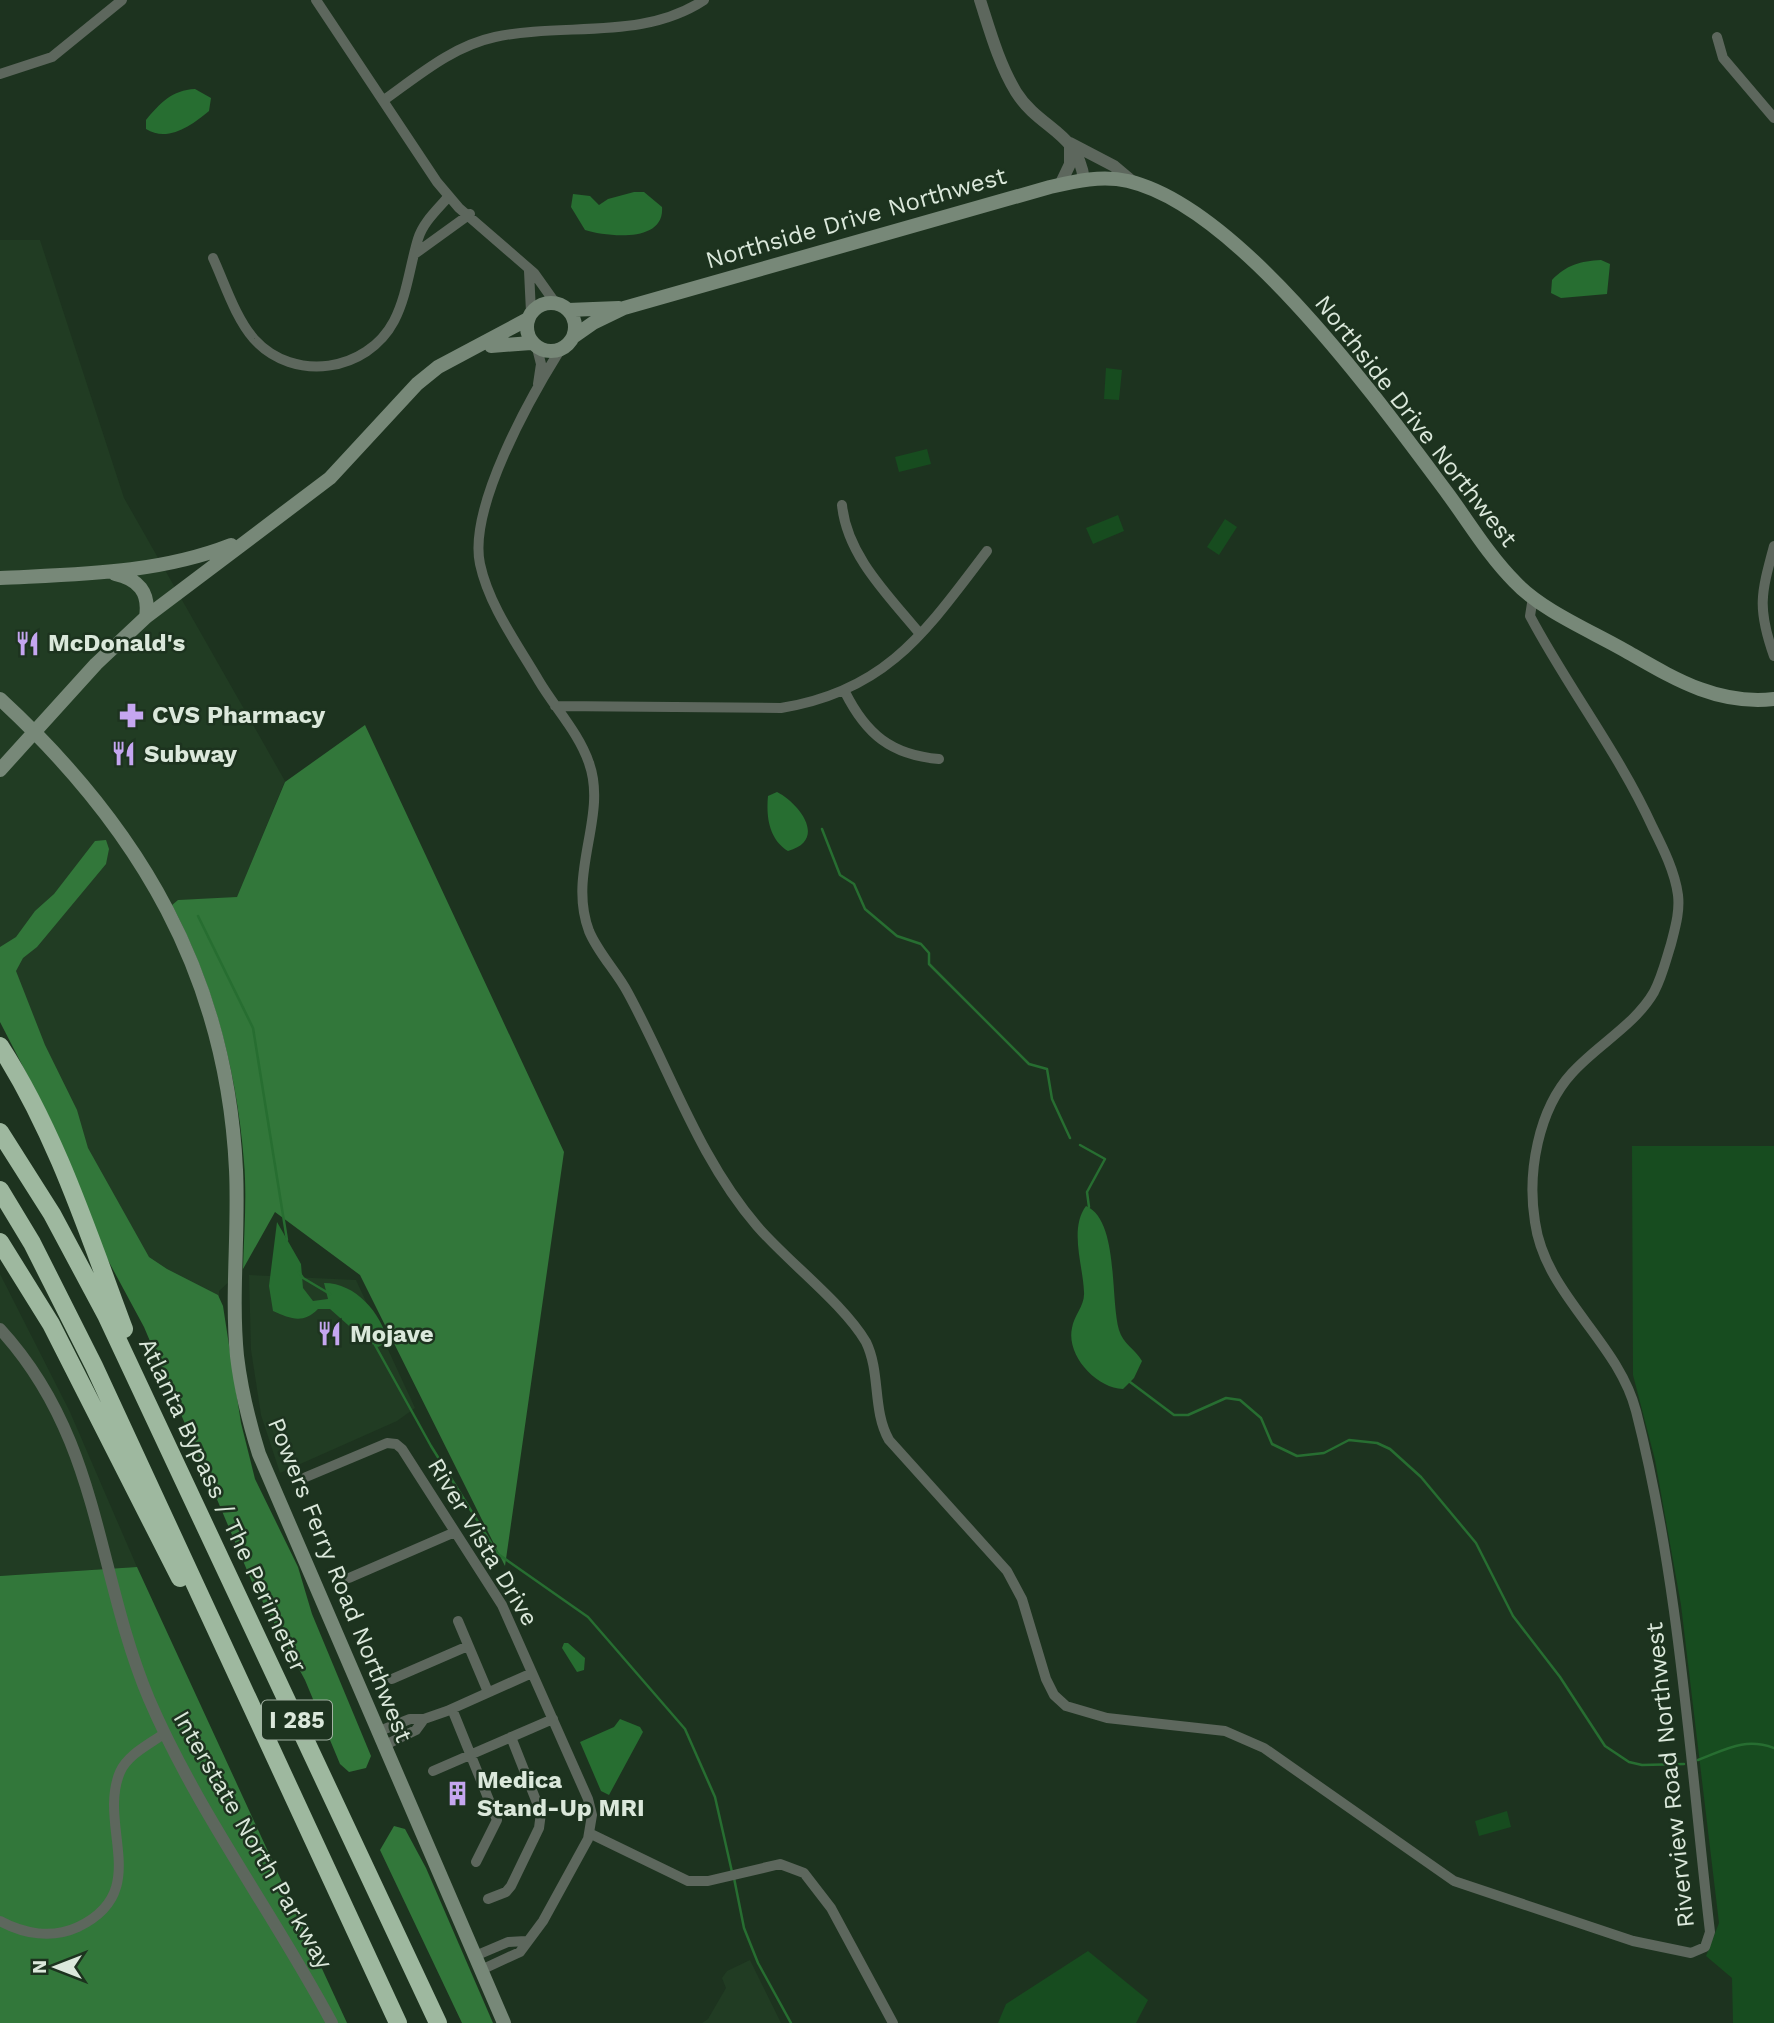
<svg xmlns="http://www.w3.org/2000/svg" width="1774" height="2023" viewBox="0 0 1774 2023" font-family="'Work Sans',sans-serif">
  <rect width="100%" height="100%" fill="#1d331f"/>
  <path fill="#213c23" d="M0,240H40L124,498L285,781L237,898L179,900L172,905L198,959L223,1029L236,1097L244,1165L243,1269L219,1291V1312L163,1338L0,998Z
    M0,1274L70,1412L137,1567L0,1576Z
    M249,1275L356,1280L415,1408L397,1421L280,1473L261,1415L251,1350Z
    M750,1960L781,2023H702L708,2019L726,1988L722,1978L727,1971Z"/>
  <path fill="#174c1f" d="M1106,368L1122,370L1119,400L1104,399Z
    M927,449L931,464L899,472L895,457Z
    M1118,515L1124,531L1093,544L1086,528Z
    M1225,519L1237,527L1219,555L1207,547Z
    M1632,1146H1774V2023H1733L1732,1978L1706,1956L1719,1923L1681,1605L1655,1460L1633,1375Z
    M1507,1811L1511,1827L1479,1836L1475,1821Z
    M1088,1951L1148,2000L1136,2023H998L1006,2004Z"/>
  <path fill="#32773a" d="M365,725L564,1152L505,1566L360,1275L275,1212L243,1269C244,1234 247,1197 244,1162C237,1072 214,985 172,905L178,900L237,897L285,782Z
    M106,840L109,849L106,864L37,947L23,958L16,971L45,1045L77,1110L88,1148L149,1257L167,1269L218,1295L223,1306L241,1423L255,1479L298,1567L312,1614L371,1756L366,1768L349,1772L340,1764L305,1680L252,1582L144,1327L103,1251L49,1117L0,1022V947L16,937L35,911L54,894L95,841Z
    M137,1567L347,2023H0V1576Z
    M394,1826L405,1829L426,1868L493,2023H462L380,1850Z"/>
  <path fill="#276e31" d="M195,89L211,98L209,111C192,125 168,143 146,129V120C160,103 172,90 195,89Z
    M634,192H644L662,207C665,243 608,237 585,230L571,207L573,194L590,196L599,205L608,199Z
    M1601,260L1610,264L1607,294L1561,298L1551,293L1552,280C1566,265 1581,261 1601,260Z
    M777,792C799,803 828,840 788,851C769,839 766,817 768,796Z
    M1086,1206C1119,1220 1110,1299 1119,1330C1123,1344 1135,1349 1142,1361L1134,1378L1123,1389C1096,1388 1066,1355 1072,1328C1074,1315 1085,1306 1084,1292C1083,1265 1069,1229 1086,1206Z
    M277,1222L301,1264L303,1288L313,1301L328,1299L324,1283C356,1283 381,1313 388,1342L378,1347L366,1341L330,1309H318C303,1324 291,1319 273,1311L269,1286Z
    M564,1643H568L585,1658L584,1670L577,1672L562,1648Z
    M620,1719L640,1727L643,1732L609,1795L601,1791L580,1742L614,1727Z"/>
  <g fill="none" stroke-linecap="round" stroke-linejoin="round">
    <path stroke="#276e31" stroke-width="2.5" d="M822,829L840,875L854,884L865,909L897,936L921,944L929,953V964L1029,1064L1047,1069L1052,1099L1070,1138
      M198,916L253,1028L287,1240
      M1080,1145L1105,1159L1087,1192L1089,1207
      M299,1272L303,1278L330,1294
      M375,1345L431,1446L498,1554L588,1617L685,1729L715,1797L732,1872
      M1130,1382L1174,1415H1188L1226,1398L1240,1400L1261,1418L1272,1444L1297,1456L1324,1453L1349,1440L1377,1443L1390,1449L1421,1477L1476,1543L1513,1616L1560,1677L1605,1746L1629,1762L1642,1765L1684,1764
      M1698,1760C1725,1750 1744,1737 1774,1748
      M734,1878L744,1928L758,1963L791,2023"/>
    <path stroke="#5d675d" stroke-width="10" d="M316,0L437,182L459,208L534,273L556,304
      M1717,37L1723,58L1774,118
      M0,74L52,57L122,0
      M384,100C419,75 453,46 495,37C565,22 642,41 704,0
      M416,253L470,214
      M213,258C225,284 235,317 254,339C294,383 367,372 394,321C407,296 410,265 418,239C423,222 438,209 449,196
      M529,271L531,312
      M537,348L541,364L538,384
      M560,350C530,398 468,508 480,564C489,606 518,645 539,681C555,708 579,733 589,763C608,816 567,873 589,931C598,953 617,972 628,993C671,1072 698,1157 757,1226C788,1262 843,1303 866,1342C881,1373 872,1410 889,1440L1007,1571L1022,1599L1046,1679L1054,1695L1066,1706L1107,1718L1225,1731L1264,1748L1454,1881L1633,1941L1691,1953L1705,1947L1710,1932C1690,1760 1679,1579 1636,1411C1618,1341 1545,1295 1535,1222C1527,1173 1538,1110 1572,1073C1597,1045 1635,1025 1654,992C1662,977 1666,960 1671,944C1675,928 1680,912 1678,895C1675,872 1663,848 1653,828C1619,753 1568,688 1530,616L1533,597
      M842,505C847,556 889,596 920,634
      M1774,546C1761,594 1757,608 1774,656
      M845,692C866,734 891,755 939,759
      M555,706L781,708C887,691 926,631 987,551
      M306,1477L387,1443L396,1444L402,1449L502,1605L588,1799L592,1815L588,1839L543,1921L520,1952L481,1970
      M349,1578L455,1532
      M458,1621L488,1692
      M392,1679L468,1646
      M452,1709L497,1820L476,1862
      M377,1732L410,1719H424L447,1711L532,1673
      M383,1746L416,1730L424,1719
      M433,1771L553,1719
      M589,1833L688,1881H708L780,1864L804,1873L831,1908L893,2023
      M488,1899L506,1892L511,1886L539,1828L541,1813L511,1737
      M0,1921C24,1934 52,1939 78,1927C153,1891 97,1827 120,1772C128,1754 150,1744 165,1733
      M475,1956L508,1942L526,1941"/>
    <path stroke="#5d675d" stroke-width="12" d="M980,0C990,31 999,64 1016,92C1040,130 1078,131 1084,180
      M1070,143L1114,166L1133,182
      M1060,185L1070,164V143
      M0,1329C101,1439 95,1570 149,1699C198,1813 274,1914 332,2023"/>
    <path stroke="#778878" stroke-width="14" d="M527 327a24 24 0 1 1 48 0a24 24 0 1 1-48 0Z
      M568,310L619,308
      M573,337L593,323L624,308L1050,187C1076,181 1102,175 1128,181C1240,207 1380,403 1448,494C1470,524 1489,556 1515,582C1543,612 1596,633 1631,654C1678,681 1719,705 1774,699
      M491,346L531,343
      M115,574C138,579 150,592 146,617
      M0,578C78,574 157,574 231,545
      M0,699C140,828 227,976 236,1170C239,1232 231,1294 237,1356C241,1390 249,1422 259,1454L504,2023
      M0,770L96,664L146,617L330,478L417,384L438,367L528,319"/>
    <path stroke="#9eb89f" stroke-width="18" d="M0,1046C56,1133 88,1233 124,1329
      M0,1132L52,1214L106,1315L438,2023
      M0,1190L32,1243L94,1366L398,2023
      M0,1242L51,1324L180,1578"/>
  </g>
  <defs>
    <symbol id="restaurant-bare" viewBox="-9 -9 18 18"><path d="M-5-6h1v4h1v-4h1v4h1v-4h1v5L-1.5 .5V6h-2V.5L-5-1ZM5-6V6H3V1.5H1.5Q1.5-4 5-6Z" fill="#c5a6f0" stroke="#1d331f" stroke-width="2.5" paint-order="stroke"/></symbol>
    <symbol id="pharmacy-bare" viewBox="-9 -9 18 18"><path d="M-2-6h4v4h4v4h-4v4h-4v-4h-4v-4h4Z" fill="#c5a6f0" stroke="#1d331f" stroke-width="2.5" paint-order="stroke"/></symbol>
    <symbol id="building-bare" viewBox="-9 -9 18 18"><path d="M-4-6H4V6H1V3H-1V6H-4ZM-2.5-4.3h1.7v1.8h-1.7ZM.8-4.3h1.7v1.8H.8ZM-2.5-1h1.7V.8h-1.7ZM.8-1h1.7V.8H.8Z" fill="#c5a6f0" stroke="#1d331f" stroke-width="2.5" paint-order="stroke"/></symbol>
  </defs>
  <g fill-rule="evenodd">
    <use href="#restaurant-bare" x="10" y="626" width="35" height="35"/>
    <use href="#pharmacy-bare" x="114" y="698" width="35" height="35"/>
    <use href="#restaurant-bare" x="106" y="736" width="35" height="35"/>
    <use href="#restaurant-bare" x="312" y="1316" width="35" height="35"/>
    <use href="#building-bare" x="440" y="1776" width="35" height="35"/>
  </g>
  <g text-anchor="middle" dominant-baseline="central" stroke-width="5" stroke-linejoin="round" paint-order="stroke">
    <rect fill="#1d331f" stroke="#a2b2a3" stroke-width="2" x="262" y="1700.5" width="70" height="39" rx="5"/>
    <g font-size="23" font-weight="bold" fill="#dbe8db">
      <text x="297" y="1720">I 285</text>
    </g>
    <g font-size="24" fill="#dbe8db" stroke="#1d331f">
      <text transform="translate(856 218) rotate(-16)">Northside Drive Northwest</text>
      <text transform="translate(1416 421) rotate(52)">Northside Drive Northwest</text>
      <text transform="translate(223 1505) rotate(65)">Atlanta Bypass / The Perimeter</text>
      <text transform="translate(483 1542) rotate(59)">River Vista Drive</text>
      <text transform="translate(340 1580) rotate(68)">Powers Ferry Road Northwest</text>
      <text transform="translate(1670 1775) rotate(-96)">Riverview Road Northwest</text>
      <text transform="translate(253 1840) rotate(60)">Interstate North Parkway</text>
    </g>
    <g font-size="24" font-weight="bold" fill="#dbe8db" stroke="#1d331f" text-anchor="start">
      <text x="48" y="643">McDonald's</text>
      <text x="152" y="715">CVS Pharmacy</text>
      <text x="144" y="754">Subway</text>
      <text x="350" y="1334">Mojave</text>
      <text x="477" y="1780">Medica<tspan x="477" dy="28">Stand-Up MRI</tspan></text>
    </g>
  </g>
  <g transform="translate(56 1967) rotate(270)" stroke="#1d331f" stroke-width="5" paint-order="stroke">
  <path d="M0-5L12 26L0 18L-12 26Z" fill="#dbe8db"/>
  <text y="-10" font-size="19" font-weight="bold" text-anchor="middle" fill="#dbe8db">N</text>
  </g>
</svg>
